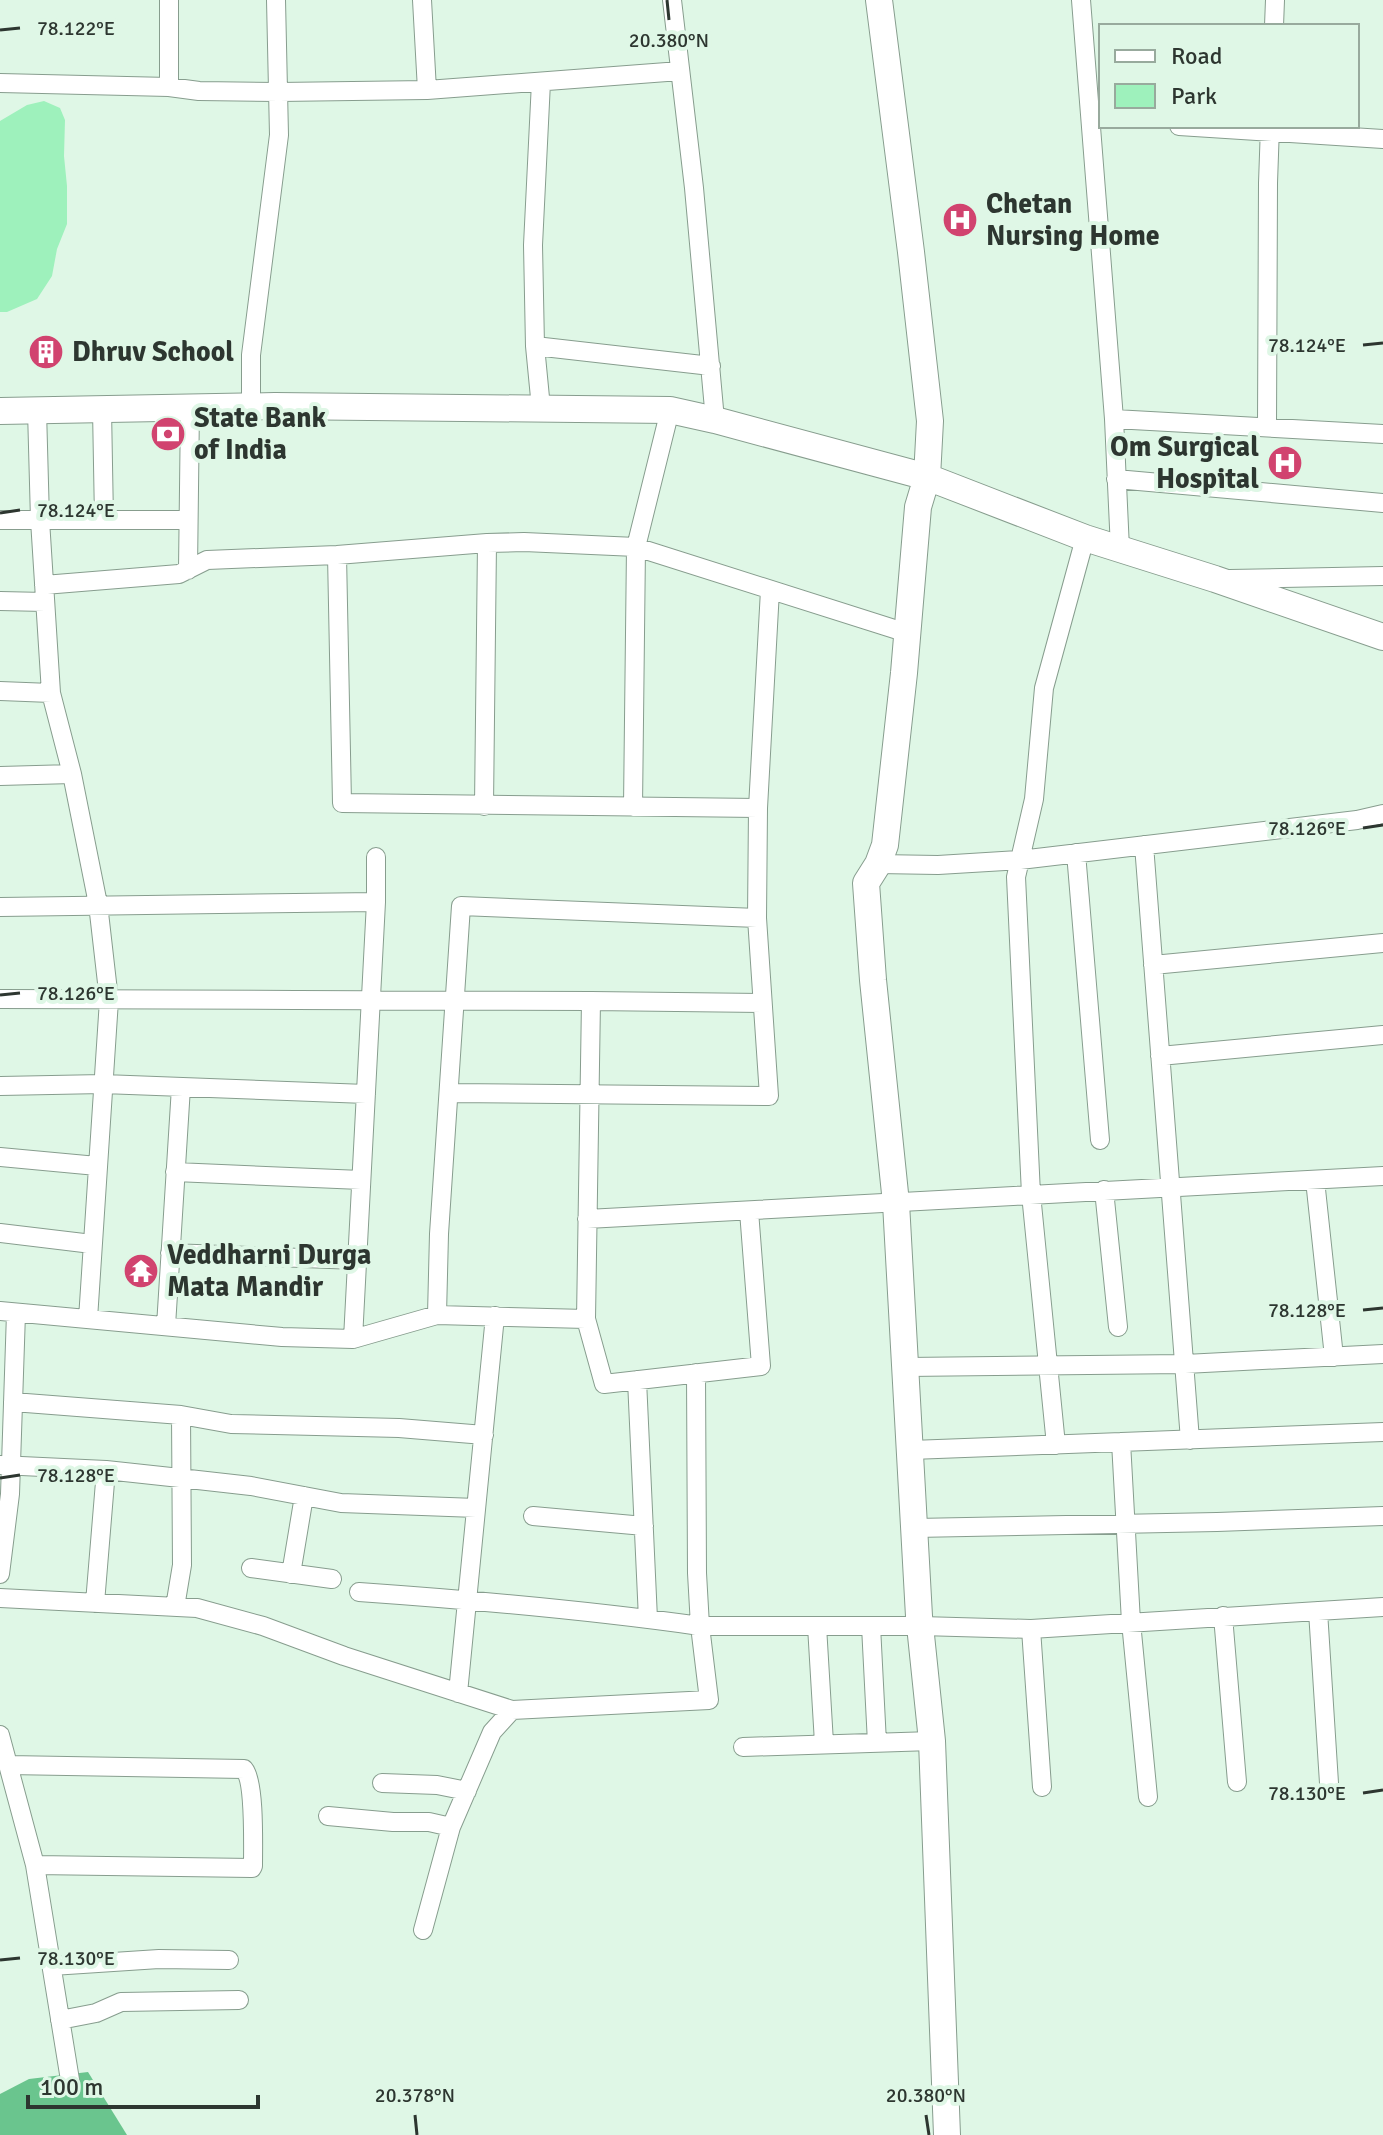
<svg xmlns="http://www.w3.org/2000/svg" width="1383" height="2135" viewBox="0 0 1383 2135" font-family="Signika,sans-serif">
  <rect width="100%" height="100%" fill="#dff7e6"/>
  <path fill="#9ef1bc" d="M44,101L60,108L65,120L64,156L67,186V224L57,249L52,276L37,299L7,312H0V121L27,105Z"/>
  <path fill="#6ac58e" d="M88,2072L127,2135H0V2094L29,2079Z"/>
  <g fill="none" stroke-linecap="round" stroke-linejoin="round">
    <defs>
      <path id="street" d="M169,0V87
        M422,0L427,90L680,71
        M672,0L694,188L715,420
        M1081,0L1114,419L1120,549
        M1274,26L1275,0
        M0,83L169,87L199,91L279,92L427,90
        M1179,126L1383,139
        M535,346L711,366
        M251,406V355L279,135L276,0
        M541,408L535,346L533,245L541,82
        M102,409L104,519
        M37,410L40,520L51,693L72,774
        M1114,419L1383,434
        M1267,427L1268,183L1270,126
        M1116,479L1383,503
        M0,520H188
        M337,555L342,803L758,808
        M188,570L190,407
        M1230,579L1383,576
        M44,585L179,574L207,560L337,555L487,543L524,542L636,547L907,633
        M0,601L45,602
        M0,691L51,693
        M0,776L72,774L98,904L109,1000L88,1319
        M484,806L487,543
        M633,807L636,547L670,410
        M1144,845L1190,1440
        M1076,853L1100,1140
        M376,857V902
        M878,864L938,865L1020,860L1357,820L1383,814
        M0,907L376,902L353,1339
        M1153,965L1383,943
        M0,999C197,1001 394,999 591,1001
        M1160,1056L1383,1035
        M0,1086L103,1084L366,1094
        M449,1093L769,1096L757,918L758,808L770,590
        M0,1157L97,1166
        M175,1172L361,1180
        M1315,1180L1334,1357
        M1104,1190L1118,1327
        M587,1219L1383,1176
        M0,1233L92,1244
        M170,1253L357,1260
        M0,1311L282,1337L353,1339L437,1315L586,1319L591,1001L762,1003
        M437,1315L439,1234L461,906L757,918
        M586,1319L604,1384L761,1366L749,1211
        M166,1326L181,1087
        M906,1367L1185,1364L1383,1354
        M637,1380L648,1619
        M13,1402L181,1415L231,1424L399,1428L484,1435
        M1121,1442L1131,1622L1148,1797
        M1056,1445L1031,1194L1016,877L1034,799L1044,688L1085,538
        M911,1450L1383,1432
        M0,1465L106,1470L180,1478L251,1486L341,1503L476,1508
        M533,1516L644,1526
        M915,1528L1217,1522L1383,1516
        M251,1568L332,1579
        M0,1574L10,1494L16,1313
        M291,1574L304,1496
        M359,1592C473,1600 587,1610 700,1626L697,1573L696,1373
        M0,1598L197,1608L263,1626L344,1656L512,1710L709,1700L700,1626H921L1031,1629L1383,1607
        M95,1603L106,1470
        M175,1607L182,1565L181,1415
        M1318,1611L1329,1783
        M1223,1616L1237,1782
        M817,1626L824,1743
        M871,1626L877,1743
        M1031,1629L1042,1787
        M458,1693L495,1316
        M0,1735L35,1865L70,2080
        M743,1747L932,1741
        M8,1765L244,1769C255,1781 253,1847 253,1866L252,1868L35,1865
        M382,1783L437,1785L467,1791
        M328,1816L393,1822H429L451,1827
        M423,1930L451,1827L492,1732L512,1710
        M52,1966L159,1959L229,1960
        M60,2020L96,2013L121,2002L239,2000"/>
      <path id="secondary" d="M879,0L911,252L930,421L927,477L918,507L904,673L885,845L878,864L866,883L873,980L896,1203L919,1616L932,1741L947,2135
        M0,411L275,406L670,410L715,420L927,477L1085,538L1215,579L1383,637"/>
    </defs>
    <use href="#street" stroke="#879d8e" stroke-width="20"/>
    <use href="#secondary" stroke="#879d8e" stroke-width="28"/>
    <use href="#street" stroke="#fff" stroke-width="18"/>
    <use href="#secondary" stroke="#fff" stroke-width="26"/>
  </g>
  <path fill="none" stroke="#2d3630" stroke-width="3" d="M667,0L669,20M0,30L20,28M1363,345L1383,343M0,513L20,510M1363,828L1383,825M0,995L20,993M1363,1310L1383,1308M0,1478L20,1475M1363,1793L1383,1790M0,1960L20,1958M415,2115L417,2135M926,2115L929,2135"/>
  <defs>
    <symbol id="hospital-disc" viewBox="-11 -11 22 22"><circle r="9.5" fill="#d1436f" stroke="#dff7e6"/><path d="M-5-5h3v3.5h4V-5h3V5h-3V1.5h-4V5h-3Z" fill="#fff"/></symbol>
    <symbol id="building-disc" viewBox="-11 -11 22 22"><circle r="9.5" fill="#d1436f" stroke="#dff7e6"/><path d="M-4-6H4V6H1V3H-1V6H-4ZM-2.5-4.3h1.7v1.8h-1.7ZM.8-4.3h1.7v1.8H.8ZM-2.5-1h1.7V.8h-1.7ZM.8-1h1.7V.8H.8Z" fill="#fff"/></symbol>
    <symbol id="bank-disc" viewBox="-11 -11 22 22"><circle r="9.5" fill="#d1436f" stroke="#dff7e6"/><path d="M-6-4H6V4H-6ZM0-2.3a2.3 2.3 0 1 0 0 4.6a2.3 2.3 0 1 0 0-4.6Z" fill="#fff"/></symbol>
    <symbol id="temple-disc" viewBox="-11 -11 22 22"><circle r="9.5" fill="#d1436f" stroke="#dff7e6"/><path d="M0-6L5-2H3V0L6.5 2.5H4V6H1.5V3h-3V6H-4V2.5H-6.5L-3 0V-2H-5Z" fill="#fff"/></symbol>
  </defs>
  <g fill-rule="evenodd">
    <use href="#hospital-disc" x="940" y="200" width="40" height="40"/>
    <use href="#building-disc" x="26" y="332" width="40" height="40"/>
    <use href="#bank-disc" x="148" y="414" width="40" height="40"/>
    <use href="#hospital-disc" x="1265" y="443" width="40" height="40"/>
    <use href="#temple-disc" x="121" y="1251" width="40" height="40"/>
  </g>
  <g text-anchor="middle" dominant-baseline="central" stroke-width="8" stroke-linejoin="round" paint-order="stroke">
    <g font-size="28" font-weight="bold" fill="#2d3630" stroke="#dff7e6" text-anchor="start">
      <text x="986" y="204">Chetan<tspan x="986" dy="32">Nursing Home</tspan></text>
      <text x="72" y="352">Dhruv School</text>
      <text x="194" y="418">State Bank<tspan x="194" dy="32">of India</tspan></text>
      <text x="1259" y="447" text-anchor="end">Om Surgical<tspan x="1259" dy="32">Hospital</tspan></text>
      <text x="167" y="1255">Veddharni Durga<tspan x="167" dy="32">Mata Mandir</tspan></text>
    </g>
  </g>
  <g font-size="20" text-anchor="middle" fill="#2d3630" stroke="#dff7e6" stroke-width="8" stroke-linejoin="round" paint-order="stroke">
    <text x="76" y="35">78.122°E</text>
    <text x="669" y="47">20.380°N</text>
    <text x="1307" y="352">78.124°E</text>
    <text x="76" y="517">78.124°E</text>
    <text x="1307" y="835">78.126°E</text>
    <text x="76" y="1000">78.126°E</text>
    <text x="1307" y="1317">78.128°E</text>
    <text x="76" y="1482">78.128°E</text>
    <text x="1307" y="1800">78.130°E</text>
    <text x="76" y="1965">78.130°E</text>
    <text x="415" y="2102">20.378°N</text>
    <text x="926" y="2102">20.380°N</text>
  </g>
  <rect x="1099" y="24" width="260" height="104" fill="#dff7e6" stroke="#98aa9d" stroke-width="2"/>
  <rect x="1115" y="50" width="40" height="12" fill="#ffffff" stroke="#98aa9d" stroke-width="2"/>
  <text x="1171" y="64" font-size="24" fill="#2d3630">Road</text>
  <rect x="1115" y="84" width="40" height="24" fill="#9ef1bc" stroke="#98aa9d" stroke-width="2"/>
  <text x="1171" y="104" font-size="24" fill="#2d3630">Park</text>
  <path d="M28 2095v12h230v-12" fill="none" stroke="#2d3630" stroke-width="4"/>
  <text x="40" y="2095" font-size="24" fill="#2d3630" stroke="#dff7e6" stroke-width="6" paint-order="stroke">100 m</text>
</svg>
